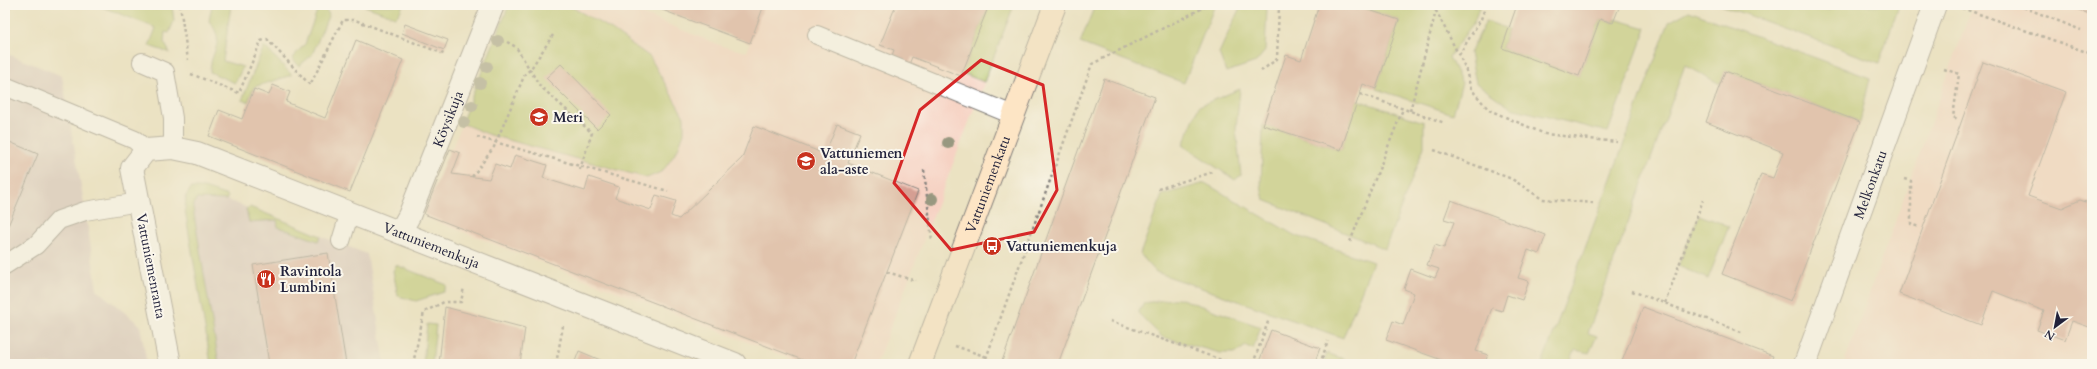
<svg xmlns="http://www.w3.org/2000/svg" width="2097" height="369" viewBox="0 0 2097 369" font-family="Cardo,serif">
  <rect width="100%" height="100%" fill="#fbf7ec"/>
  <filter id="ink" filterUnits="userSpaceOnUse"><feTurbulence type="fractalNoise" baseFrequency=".025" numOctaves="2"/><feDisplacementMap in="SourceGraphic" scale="8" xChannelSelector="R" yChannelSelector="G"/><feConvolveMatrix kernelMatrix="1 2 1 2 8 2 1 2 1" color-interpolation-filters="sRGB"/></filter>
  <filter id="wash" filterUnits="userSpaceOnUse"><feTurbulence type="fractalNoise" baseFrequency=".012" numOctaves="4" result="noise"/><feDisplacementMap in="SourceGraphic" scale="16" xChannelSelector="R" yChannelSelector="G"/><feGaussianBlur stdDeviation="0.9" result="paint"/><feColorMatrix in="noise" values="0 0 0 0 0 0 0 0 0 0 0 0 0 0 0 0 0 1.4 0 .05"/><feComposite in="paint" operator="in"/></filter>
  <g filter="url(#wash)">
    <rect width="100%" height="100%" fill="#ebe2c2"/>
    <path fill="#f6d2c3" d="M509,5H619L725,47L747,52L764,5H1014L876,364H804L425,217Z
      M1973,5H2092V364H1844Z"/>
    <path fill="#d1bfbd" d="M5,53L62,76L86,215L97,290L140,325L147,364H5Z
      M207,192L367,254L385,364H211L184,196Z"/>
    <path fill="#b3c467" stroke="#6a7351" d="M97,5H172L174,21L169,33L165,32L164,42L170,53L149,46L156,28Z
      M212,5H231L223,61L243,67L235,83L210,72C210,50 227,43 209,21Z
      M367,5H403L399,14L395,17L365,6Z
      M509,5H568L609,28L650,57L684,117V133L677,151L665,168L661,172L647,178L490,135L461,123Z
      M989,5H1014L984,82L962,73Z
      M1095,5H1215L1184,83L1080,43Z
      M1241,5H1263L1267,10L1265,51L1256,62L1226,72L1219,53Z
      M1354,5H1409L1415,7L1416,5H1480L1474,22L1449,57L1462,83L1453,114L1376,89L1399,20Z
      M1721,5H1815L1829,10L1831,5H1899L1879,63Z
      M318,8L326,10L329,14L312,55L299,66L292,58L305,44Z
      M1689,11L1870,78L1860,122L1725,71L1720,84L1685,65L1588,333L1597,336L1589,353L1575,350L1569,364H1542L1669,22Z
      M1600,19L1613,23L1615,19L1646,28L1608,132L1511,108L1476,83L1470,53L1486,21L1508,29L1502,48L1579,76Z
      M264,46L292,75L254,87L248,102L242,100Z
      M1240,89L1236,129L1241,175L1235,180L1183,145L1199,106Z
      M1357,100L1424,122V147L1385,249L1264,200L1261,186L1263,125L1341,150Z
      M1205,183L1294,235L1373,262L1343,338L1156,272L1140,254L1162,195Z
      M191,188H204L228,196L226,200L196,199L193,208L219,364H211L185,210L186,196Z
      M250,207L321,236L318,241L278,227L277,220L249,222L246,209Z
      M1699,215L1729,226L1708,279L1678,266Z
      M396,265L447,285L444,292L416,301L398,296L393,271Z
      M1179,298L1261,327L1253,349L1246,346L1235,353H1220L1162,337L1138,313L1144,303Z
      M427,324L436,325L432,364H423Z
      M1327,353L1357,364H1323Z"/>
    <g id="blocks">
      <path fill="#d59f93" d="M649,5H764L750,43Z
        M896,5H989L961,76L912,57L908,67L890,61L894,50L880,45Z
        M1319,5H1354L1399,20L1376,89L1363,84L1341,150L1263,125L1286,55L1301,60Z
        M1517,5H1620L1613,23L1600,19L1579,76L1502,48Z
        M1815,5H1831L1830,10Z
        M2066,5H2092V15Z
        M405,24L448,40L444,50L402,33Z
        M356,40L403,60L350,192L209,136L219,110L242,119L254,89L269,95L273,85L290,92L286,102L325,118Z
        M1983,62L2066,92L2028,196L2062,208L2080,200L2092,204V328L2072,321L2065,340L2037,330L2044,311L1993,291L1981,325L1899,294Z
        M561,64L611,115L597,129L546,78Z
        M1725,71L1860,122L1791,301L1722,274L1761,174L1773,178L1783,152L1706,122Z
        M1104,79L1155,97L1116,206L1058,364H1001Z
        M837,124L860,133L848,163L918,191L851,364H813L424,214L450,149L460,153L452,174L489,179L495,164L510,169L515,155L547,165L543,178L585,191L589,177L619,187L615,198L651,210L656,195L676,201L671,216L679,219L742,158L754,126L825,154Z
        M5,140L38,154L5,233Z
        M1451,200L1546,235L1539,254L1528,250L1518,278L1529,281L1522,300L1507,295L1502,311L1492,308L1476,351L1488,355L1484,364H1453L1386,340L1393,321L1403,325L1414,293L1404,289L1411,269L1435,278L1439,269L1427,265L1435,245L1444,248L1454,222L1444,219Z
        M328,253L346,364H269L253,265Z
        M445,307L525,328L520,364H439Z
        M1643,307L1773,356L1770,364H1621Z
        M1271,330L1320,348L1314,364H1265L1259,362Z
        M579,351L610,364H574Z"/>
    </g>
  </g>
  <g filter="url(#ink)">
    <use href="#blocks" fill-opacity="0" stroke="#86827e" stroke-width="1"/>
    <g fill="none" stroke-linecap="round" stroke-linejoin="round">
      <defs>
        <path id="lane" d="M817,35L1013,115
          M142,62L165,72L173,118V148
          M5,86L135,140L146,150
          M341,241L350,212
          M5,265L36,245L59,220L85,211L139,202"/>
        <g id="street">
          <path id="s1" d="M400,232L409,216L493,5"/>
          <path id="s2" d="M170,364L132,168L146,150L173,148L197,153L735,364"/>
          <path id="s3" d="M1805,364L1935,5"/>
        </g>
        <g id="secondary">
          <path id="s4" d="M920,364L1055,5"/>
        </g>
      </defs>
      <use href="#lane" stroke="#86827e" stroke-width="20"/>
      <use href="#street" stroke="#86827e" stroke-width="24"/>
      <use href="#secondary" stroke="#86827e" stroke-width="24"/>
      <path stroke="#86827e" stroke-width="2.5" stroke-dasharray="3 3" stroke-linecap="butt" d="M10,5V10
        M180,5L188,60
        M1433,5L1465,67L1471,89L1489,110L1545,134L1617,142
        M2018,5L2081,30
        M1962,8L2092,54
        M507,42L516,47L540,86L592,133L579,172
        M1459,55L1481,19L1486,5
        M1944,69L1959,74L1953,117L1958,119
        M1261,71L1277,59L1279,5
        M191,74L239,93L261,41L267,39L310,85L343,20H355L444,54
        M1360,94L1445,123
        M1410,111L1436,11
        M477,137L668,191
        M1434,150L1512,179L1542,199L1593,203
        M924,170L932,241
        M472,177L494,147L525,74L530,70L553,35
        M1904,179L1911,181V224L1919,227
        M1158,189L1213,172
        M1350,242L1403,109
        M887,272L916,281
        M1632,291L1744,333
        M1665,303L1703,200
        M1110,321L1233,364
        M955,346L987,357
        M1387,362V364
        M413,364L424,312L444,302H461L464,287
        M556,364L563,326
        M984,364L1092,64L1209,5
        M1253,364L1269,319
        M1320,364L1328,341"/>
      <use href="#lane" stroke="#fff" stroke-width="18"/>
      <use href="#street" stroke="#fff" stroke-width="22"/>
      <use href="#secondary" stroke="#fde5c5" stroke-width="22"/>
    </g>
    <g fill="#989880">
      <circle cx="498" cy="41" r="6"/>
      <circle cx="487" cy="67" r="6"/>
      <circle cx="480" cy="83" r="6"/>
      <circle cx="472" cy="106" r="6"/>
      <circle cx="464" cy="122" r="6"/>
      <circle cx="948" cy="143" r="6"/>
      <circle cx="932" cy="199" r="6"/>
    </g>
  </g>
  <path d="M0 0H2097V369H0ZM981,60L1043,85L1057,190L1034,232L951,250L894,183L920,110Z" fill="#ebe2c2" fill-opacity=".55" fill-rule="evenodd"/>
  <path fill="none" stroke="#d62828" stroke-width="3" stroke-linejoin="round" d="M981,60L1043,85L1057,190L1034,232L951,250L894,183L920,110Z"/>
  <defs>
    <symbol id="school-disc" viewBox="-11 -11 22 22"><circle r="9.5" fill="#c8321e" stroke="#fbf7ec"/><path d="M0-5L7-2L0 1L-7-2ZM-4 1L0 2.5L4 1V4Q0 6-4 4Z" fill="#fff"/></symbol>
    <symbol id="bus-disc" viewBox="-11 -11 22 22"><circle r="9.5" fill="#c8321e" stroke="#fbf7ec"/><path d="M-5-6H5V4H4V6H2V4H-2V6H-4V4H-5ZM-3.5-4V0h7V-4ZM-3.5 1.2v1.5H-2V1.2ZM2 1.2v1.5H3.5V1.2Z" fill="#fff"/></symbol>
    <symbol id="restaurant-disc" viewBox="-11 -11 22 22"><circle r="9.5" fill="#c8321e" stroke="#fbf7ec"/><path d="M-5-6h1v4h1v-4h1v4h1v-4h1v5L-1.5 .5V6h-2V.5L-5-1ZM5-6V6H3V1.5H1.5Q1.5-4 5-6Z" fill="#fff"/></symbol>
  </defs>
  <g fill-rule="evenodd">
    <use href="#school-disc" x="528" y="106" width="22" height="22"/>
    <use href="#school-disc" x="795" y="150" width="22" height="22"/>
    <use href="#bus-disc" x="981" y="235" width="22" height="22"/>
    <use href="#restaurant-disc" x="255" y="268" width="22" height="22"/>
  </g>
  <g text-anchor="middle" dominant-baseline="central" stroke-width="4" stroke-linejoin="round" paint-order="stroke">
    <g font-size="14" font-weight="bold" fill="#22223b" stroke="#fbf7ec" text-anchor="start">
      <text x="553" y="117">Meri</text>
      <text x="820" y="153">Vattuniemen<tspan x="820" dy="16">ala-aste</tspan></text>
      <text x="1006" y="246">Vattuniemenkuja</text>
      <text x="280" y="271">Ravintola<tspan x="280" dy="16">Lumbini</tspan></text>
    </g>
    <g font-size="14" fill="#22223b" stroke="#fbf7ec">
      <text stroke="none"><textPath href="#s1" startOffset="123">Köysikuja</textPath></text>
      <text stroke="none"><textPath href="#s3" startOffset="191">Melkonkatu</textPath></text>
      <text stroke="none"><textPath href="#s4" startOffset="192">Vattuniemenkatu</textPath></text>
      <text stroke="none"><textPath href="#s2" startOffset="526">Vattuniemenkuja</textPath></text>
      <text transform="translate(151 266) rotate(79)">Vattuniemenranta</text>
    </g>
  </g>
  <rect width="2097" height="369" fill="none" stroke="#fbf7ec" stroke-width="20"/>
  <g transform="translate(2055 327) rotate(212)" stroke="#fbf7ec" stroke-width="3" paint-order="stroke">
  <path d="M0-3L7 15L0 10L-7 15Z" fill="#22223b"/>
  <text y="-6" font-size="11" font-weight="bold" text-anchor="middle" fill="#22223b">N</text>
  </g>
</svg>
